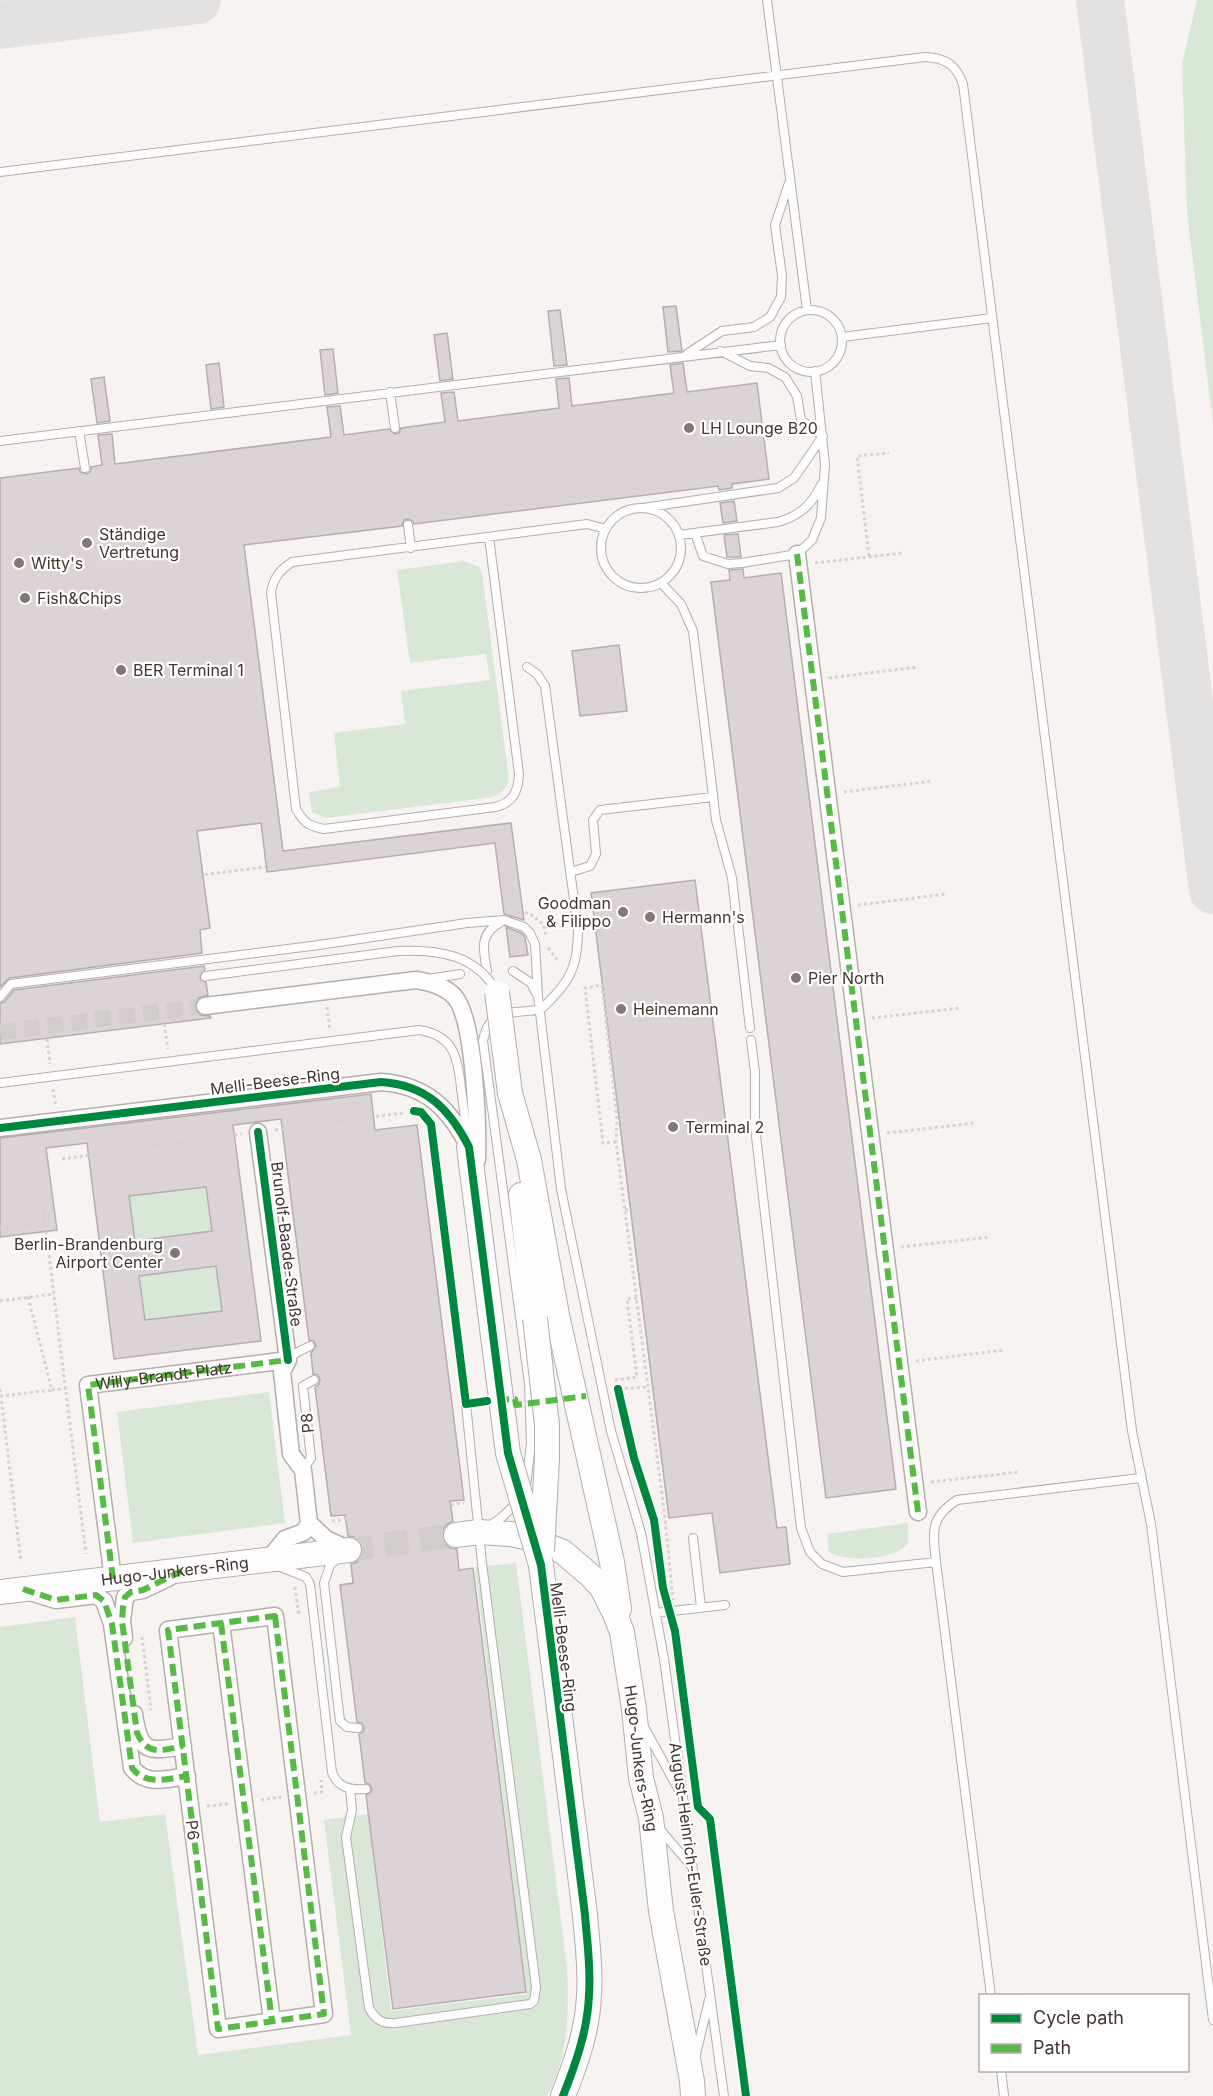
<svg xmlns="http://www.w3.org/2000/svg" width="1213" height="2096" viewBox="0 0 1213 2096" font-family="Inter,sans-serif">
  <rect width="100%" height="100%" fill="#f6f3f1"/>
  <path fill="#d9e8d6" d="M1197,0H1213V424L1187,213L1182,64Z
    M464,561L479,567L482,573L509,780C506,790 501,793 493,797L326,818L312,812L309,792L340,787L334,733L405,724L401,691L490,680L486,654L410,663L397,570Z
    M206,1187L212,1231L135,1241L129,1196Z
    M216,1266L222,1311L145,1320L139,1276Z
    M269,1392L285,1523L133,1543L117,1412Z
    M908,1523V1543C896,1560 846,1563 829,1552L827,1534Z
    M516,1563L567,1968C569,2012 569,2056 547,2096H0V1627L75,1617L100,1822L165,1814L198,2055L351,2035L324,1820L368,1814L391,2011L527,1994L475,1567Z"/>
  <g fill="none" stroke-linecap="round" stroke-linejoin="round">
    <path stroke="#e4e2e0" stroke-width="48" d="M1100,0L1213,890
      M0,25L197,0"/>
  </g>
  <path fill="#dbd3d6" stroke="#b5adb0" stroke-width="1.5" fill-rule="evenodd" d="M676,306L682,351L668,352L663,307Z
    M560,310L567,365L554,366L548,311Z
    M447,333L453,379L440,381L434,335Z
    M333,349L338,393L325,395L320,350Z
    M219,363L224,407L211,409L206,365Z
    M683,363L687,392L757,383L769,479L732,484V488L719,490L718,486L414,524L413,521L408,519L404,520L402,526L244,545L283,851L511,823L524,920L504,914L495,843L267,872L261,823L197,831L210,928L200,930L202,953L10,978L0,987V478L79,468L80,472L87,474L91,471V467L102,465L98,435L112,434L115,464L331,437L327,407L340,406L344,435L389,429L395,434L399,433L401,428L445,422L441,393L454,392L458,421L559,408L556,379L569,378L572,406L674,393L670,365Z
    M104,377L110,421L97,423L91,379Z
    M734,501L737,521L723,523L720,503Z
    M738,534L741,557H727L724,535Z
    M743,569L744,578L781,573L896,1489L826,1498L711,582L730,580L729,570Z
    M619,645L627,711L580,716L572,651Z
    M695,880L777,1528L786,1527L790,1564L720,1573L712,1513L669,1518L591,893Z
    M506,927L521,933L525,937L528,955L510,957Z
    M204,966L205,970L200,976L201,980L206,982L208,995L198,998L195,1007L200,1015L210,1016L211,1018L0,1044V1003L4,1002L14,990Z
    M371,1094L375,1130L417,1125L464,1500L450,1501L453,1521L447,1524L443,1529L442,1536L445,1544L450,1548L457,1549L459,1570L473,1568L526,1992L393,2009L366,1795L371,1792L372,1788L369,1784L365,1783L359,1734L363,1732L364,1728L362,1723L357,1722L340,1585L353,1583L351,1564L357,1562L362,1556L363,1548L360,1541L355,1537L348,1536L345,1515L331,1516L315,1387L319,1384L320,1380L318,1375L313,1374L311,1353L316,1346L314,1341L309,1340L281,1119L233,1125L261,1341L114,1359L87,1143L46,1148L57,1230L0,1237V1138ZM206,1187L212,1231L135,1241L129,1196ZM216,1266L222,1311L145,1320L139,1276Z"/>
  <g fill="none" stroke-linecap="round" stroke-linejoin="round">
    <path stroke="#d2cdca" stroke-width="16" stroke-dasharray="16 8" stroke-linecap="butt" d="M0,1032L205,1006"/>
    <path stroke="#d2cdca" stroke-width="24" stroke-dasharray="24 12" stroke-linecap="butt" d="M349,1550L456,1535"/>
    <defs>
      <path id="lane" d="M767,0L807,310
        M0,172L925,57C946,58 956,65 963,84L1132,1431L1151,1524L1213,2020
        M780 341a31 31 0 1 1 62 0a31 31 0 1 1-62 0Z
        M842,337L992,318
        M687,354L722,331L754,327L770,317L781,297L782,276L775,225L789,183
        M390,392L395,428
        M79,431L85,468
        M0,441L781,345
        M643,508L778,488L794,478L823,436L801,420L797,396L785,377L768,368L750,366L721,351
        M601 548a40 40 0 1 1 80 0a40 40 0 1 1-80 0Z
        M408,525L411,548
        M695,533L703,556L728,564L742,563L797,554L812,540L821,518L825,464L815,371
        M679,535L778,522C799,516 812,505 821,485
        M489,537L519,774C518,792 513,803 495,807L324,829C309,826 304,823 296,809L271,593C273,578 280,570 292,562L587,524L606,529
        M661,583L681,604L693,631L716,820L732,878L736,914
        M571,872L590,866L596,854L593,820L600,810L713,797
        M738,926L750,1028
        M487,971C483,949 479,934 501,922
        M513,971L531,983L536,993
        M428,979L460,974
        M0,997L11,984L319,945L467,923L504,920L524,927L530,933L535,944L538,996L561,1189L611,1431L641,1533L664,1659L724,2096
        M751,1040L755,1072V1127L801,1528L810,1552L822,1564L843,1572L936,1562
        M0,1083L419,1030C454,1035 458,1058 461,1088C463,1103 465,1119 467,1134
        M288,1360L296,1353L310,1346
        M303,1470L311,1458L303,1386L314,1380
        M526,1486L531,1443L529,1384L483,1041C488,1013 502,1013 527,1011C531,1010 537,1011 540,1009C545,1007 550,1000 554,996C574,976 578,957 578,929L545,686L537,674L527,667
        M488,1527L502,1517L519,1501
        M693,1538L701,1607
        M339,1557L330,1565L324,1583L340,1721L347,1727L358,1728
        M275,1565L306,1577L310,1584L332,1772C338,1788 350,1790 366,1789
        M655,1613L725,1605
        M644,1727L680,1792
        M350,1789L352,1810L346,1837L369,2008C376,2020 382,2024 396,2023L530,2004L534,2001L536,1987L482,1563L466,1404L431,1124L421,1112L414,1111
        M658,1827L692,1867
        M991,1996L936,1562C933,1533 929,1518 957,1500L1140,1478
        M696,2054L709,2000
        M1001,2070L1004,2096"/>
      <path id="street" d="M797,554L918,1512
        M205,1006L416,980C430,982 444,986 454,996C475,1018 478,1128 477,1160
        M0,1128L381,1082C426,1085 449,1108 469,1147
        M258,1132L288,1360L282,1372L291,1454L303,1470L309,1523L304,1532L285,1539L267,1561
        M309,1523L326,1539L348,1549
        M113,1579L88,1385L288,1360
        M30,1592L56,1600L96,1595L104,1601L112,1624L132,1768C147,1786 165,1779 187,1776
        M275,1616L324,2014L218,2029L168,1630Z
        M221,1623L272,2021
        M124,1638L122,1621L125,1597L131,1592L143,1590L170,1577
        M134,1714C140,1753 147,1752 183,1746"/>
      <g id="secondary">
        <path d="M510,1093L529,1160L557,1315L612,1562L619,1609"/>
        <path d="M469,1147L486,1281"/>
        <path d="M521,1195L535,1318"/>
        <path id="s1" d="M456,1535L479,1532L511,1534L529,1538L563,1552L591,1576L602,1588L615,1614L622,1632L634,1709L641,1778L651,1818L661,1911L692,2081L693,2096"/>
        <path d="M541,1565L585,1915C587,1941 591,1967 589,1994C588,2029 576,2063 563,2096"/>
        <path id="s2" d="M0,1592L349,1550"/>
      </g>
    </defs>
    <use href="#lane" stroke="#b5aeaa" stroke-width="10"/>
    <use href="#street" stroke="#b5aeaa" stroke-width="19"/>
    <use href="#secondary" stroke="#b5aeaa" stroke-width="26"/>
    <path stroke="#d5d2d1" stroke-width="3" stroke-dasharray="3 3" stroke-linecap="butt" d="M869,556L857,456L889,453
      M815,563L902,553
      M829,678L918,667
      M844,792L933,781
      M193,876L265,867
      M858,905L946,894
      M525,913H529L544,925L546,936
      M548,948L558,961
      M327,1007L330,1030
      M872,1018L960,1008
      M164,1024L168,1049
      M47,1039L50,1064
      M53,1089L56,1106
      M275,1130L403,1113
      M887,1133L975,1123
      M35,1142L86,1554
      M616,1142L603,1143L585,988L602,985L617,1119L616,1142L665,1518L673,1600
      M62,1159L242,1134
      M625,1210L646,1207
      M0,1229L45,1223
      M901,1247L990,1237
      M28,1297L52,1390L67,1388
      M637,1298L627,1299L637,1377L616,1380L618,1389L648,1387
      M0,1301L54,1294
      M916,1361L1004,1350
      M0,1389L21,1562
      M0,1396L53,1390
      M931,1482L1019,1472
      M451,1505L464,1503
      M332,1521L346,1519
      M295,1587L299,1616
      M674,1622L675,1631
      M142,1637L151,1710
      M314,1793L322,1792L321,1780
      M261,1800L281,1797
      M207,1806L228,1804"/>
    <use href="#lane" stroke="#fefdfd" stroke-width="8"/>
    <use href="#street" stroke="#fefdfd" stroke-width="16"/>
    <use href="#secondary" stroke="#fefdfd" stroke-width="24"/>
    <defs>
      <path id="lane-bridge" d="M206,976L398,951C437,949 476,954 497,992"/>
      <path id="secondary-bridge" d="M497,992L510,1093
        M486,1281L508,1453L541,1565
        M535,1318L547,1425V1458L542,1551"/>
    </defs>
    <use href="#lane-bridge" stroke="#b5aeaa" stroke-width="10" stroke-linecap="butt"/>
    <use href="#secondary-bridge" stroke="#b5aeaa" stroke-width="26" stroke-linecap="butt"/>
    <use href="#lane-bridge" stroke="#fefdfd" stroke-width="8"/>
    <use href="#secondary-bridge" stroke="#fefdfd" stroke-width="24"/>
    <g stroke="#58b947" stroke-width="6" stroke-dasharray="12 6" stroke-linecap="butt">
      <path d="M797,554L918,1512"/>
      <path d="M497,1400L515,1399L516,1405L586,1396"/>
      <path d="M182,1571L143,1590L131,1592L125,1597L123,1607L122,1621L137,1733C148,1757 162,1750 183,1746"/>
      <path id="s3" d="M113,1579L88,1385L288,1360V1355"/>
      <path d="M23,1589L56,1600L96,1595L104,1601L112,1624L132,1768C147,1786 165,1779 187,1776"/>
      <path d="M275,1616L324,2014L218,2029L168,1630Z"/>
      <path d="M221,1623L272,2021"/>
    </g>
    <defs>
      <path id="cycleway" d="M414,1111L421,1112L431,1124L466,1404L487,1401
        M0,1128L381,1082C426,1085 449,1108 469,1147L508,1453L541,1565L585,1915C587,1941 591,1967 589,1994C588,2029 576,2063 563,2096
        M258,1132L288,1360
        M618,1389L634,1458L654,1520L663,1588L675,1631L698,1807L710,1819L746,2096"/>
    </defs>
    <use href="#cycleway" stroke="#fff" stroke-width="11"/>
    <use href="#cycleway" stroke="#00873e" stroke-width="8"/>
  </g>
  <g fill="#827872" stroke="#fff" stroke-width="2">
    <circle cx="689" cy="428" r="6"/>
    <circle cx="87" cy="543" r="6"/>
    <circle cx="19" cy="563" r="6"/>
    <circle cx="25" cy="598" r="6"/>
    <circle cx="121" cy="670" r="6"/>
    <circle cx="623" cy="912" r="6"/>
    <circle cx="650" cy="917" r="6"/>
    <circle cx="796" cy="978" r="6"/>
    <circle cx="621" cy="1009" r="6"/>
    <circle cx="673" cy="1127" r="6"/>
    <circle cx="175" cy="1253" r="6"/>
  </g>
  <g text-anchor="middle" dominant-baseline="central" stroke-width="4.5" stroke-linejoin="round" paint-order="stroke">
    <g font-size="16" fill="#43352e" stroke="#fff" text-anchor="start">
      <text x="701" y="428">LH Lounge B20</text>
      <text x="99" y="534">Ständige<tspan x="99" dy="18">Vertretung</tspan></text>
      <text x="31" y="563">Witty's</text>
      <text x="37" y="598">Fish&amp;Chips</text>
      <text x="133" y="670">BER Terminal 1</text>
      <text x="611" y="903" text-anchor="end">Goodman<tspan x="611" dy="18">&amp; Filippo</tspan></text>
      <text x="662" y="917">Hermann's</text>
      <text x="808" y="978">Pier North</text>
      <text x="633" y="1009">Heinemann</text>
      <text x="685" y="1127">Terminal 2</text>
      <text x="163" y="1244" text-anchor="end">Berlin-Brandenburg<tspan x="163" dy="18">Airport Center</tspan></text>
    </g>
    <g font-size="16" fill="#43352e" stroke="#fff">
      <text transform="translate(275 1081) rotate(-7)">Melli-Beese-Ring</text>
      <text transform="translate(287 1244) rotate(83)">Brunolf-Baade-Straße</text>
      <text stroke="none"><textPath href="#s3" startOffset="272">Willy-Brandt-Platz</textPath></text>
      <text transform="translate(307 1423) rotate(-96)">P8</text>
      <text stroke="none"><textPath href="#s2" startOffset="176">Hugo-Junkers-Ring</textPath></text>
      <text transform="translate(564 1647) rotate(83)">Melli-Beese-Ring</text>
      <text stroke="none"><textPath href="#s1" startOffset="340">Hugo-Junkers-Ring</textPath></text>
      <text transform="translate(193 1830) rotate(83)">P6</text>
      <text transform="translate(691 1854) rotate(82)">August-Heinrich-Euler-Straße</text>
    </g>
  </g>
  <rect x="979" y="1994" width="210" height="78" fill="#ffffff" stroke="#b4aeab" stroke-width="1.5"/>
  <rect x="991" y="2014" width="30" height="9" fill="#00873e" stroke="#b4aeab" stroke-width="1.5"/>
  <text x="1033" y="2024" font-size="18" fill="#43352e">Cycle path</text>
  <rect x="991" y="2044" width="30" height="9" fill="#58b947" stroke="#b4aeab" stroke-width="1.5"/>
  <text x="1033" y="2054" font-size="18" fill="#43352e">Path</text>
</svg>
